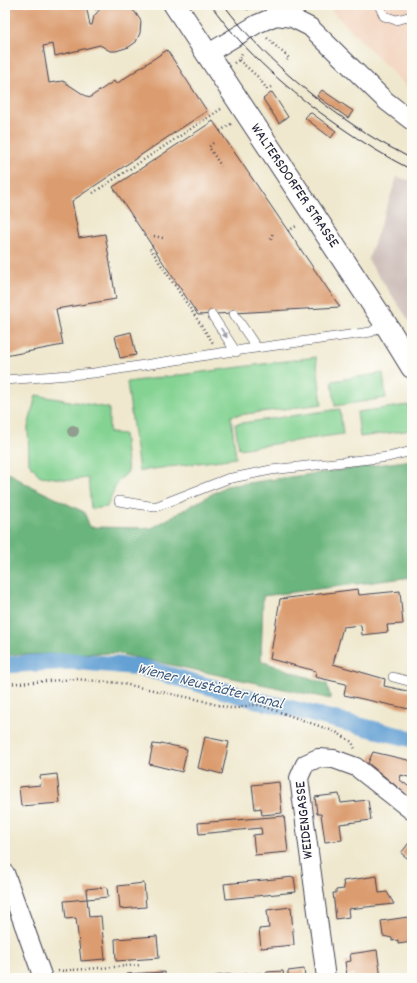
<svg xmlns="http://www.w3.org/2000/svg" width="417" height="983" viewBox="0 0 417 983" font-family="Dekko,sans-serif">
  <rect width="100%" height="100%" fill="#fdfcf7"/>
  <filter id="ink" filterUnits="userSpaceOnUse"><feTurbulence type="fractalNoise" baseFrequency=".025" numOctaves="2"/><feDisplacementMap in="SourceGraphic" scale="8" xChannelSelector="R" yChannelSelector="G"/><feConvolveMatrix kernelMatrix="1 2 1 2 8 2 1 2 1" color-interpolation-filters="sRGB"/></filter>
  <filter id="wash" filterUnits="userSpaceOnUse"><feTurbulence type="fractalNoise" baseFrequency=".012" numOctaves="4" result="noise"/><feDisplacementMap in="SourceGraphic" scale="16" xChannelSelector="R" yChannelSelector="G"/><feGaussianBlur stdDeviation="0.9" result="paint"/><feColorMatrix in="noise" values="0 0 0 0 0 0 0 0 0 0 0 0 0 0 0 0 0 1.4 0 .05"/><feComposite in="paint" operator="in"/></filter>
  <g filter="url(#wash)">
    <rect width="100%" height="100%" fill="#efe8ce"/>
    <path fill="#f3d4bf" d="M324,5H412V92L329,8Z"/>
    <path fill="#cfc0bb" d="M397,177L412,181V325L368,260Z"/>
    <path fill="#84d393" stroke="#537a67" d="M316,357L322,404L231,416L236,458L139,471L127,382Z
      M383,373L386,398L335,406L332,381Z
      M36,395L109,408V433L124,434L128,472L117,482L107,507L91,509L88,478L71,480L40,476L29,463L28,427Z
      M408,405L412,430L360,437L357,412Z
      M340,409L343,434L239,449L235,424Z"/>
    <path fill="#6bb57d" stroke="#466c5c" d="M412,460V577L263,596L261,661L327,684L331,699L115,653L5,655V470L26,484L84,512L90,527L152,528L226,486Z"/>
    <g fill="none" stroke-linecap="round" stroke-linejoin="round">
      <path stroke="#63a0d4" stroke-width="17" d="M5,665L72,661L140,667L253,699L412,739"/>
    </g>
    <g id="blocks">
      <path fill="#db9c70" d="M5,5H86L90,25H92L94,16L102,7L105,5H126L135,12L141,21L140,33L136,42L129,47L116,51H110L100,45L55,56L53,44L43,46L49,83L63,81L89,98L114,81L116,84L167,50L207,111L72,201L79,238L105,234L116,299L56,309L63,345L5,356Z
        M322,90L353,111L348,118L317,96Z
        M272,92L288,117L279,123L263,99Z
        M310,112L336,131L331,138L305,118Z
        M213,121L340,307L198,315L113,187Z
        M131,332L136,355L120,358L115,336Z
        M358,589L359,595L400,591L403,624L387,625L388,632L362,635L361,625L343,627L333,664L385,679L384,686L412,692L409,709L344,695L346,684L315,677L316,671L270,659L280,599Z
        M205,737L229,742L222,774L198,768Z
        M161,743L187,749L182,772L149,764L153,744L161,745Z
        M373,752L412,761V778L401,775L400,780L412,789V799L368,763Z
        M57,774L60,803L21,806L19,787L41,785L40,776Z
        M279,782L282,813L262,815L261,808L255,809L252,785Z
        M339,794L341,803L368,800L371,820L340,824L342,840L325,842L321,814H317L315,797Z
        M284,816L288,852L255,855L253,835L262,834L261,828L199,834L198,823Z
        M412,839V862L401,853Z
        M377,876L379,893L387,892L394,904L348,909L349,917L336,919L333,893H336V890L344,889L343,881Z
        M294,877L296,892L226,899L224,884Z
        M144,883L146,907L120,909L118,886Z
        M107,887L108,897L87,899L86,889Z
        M87,899L89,917L101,916L105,959L81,961L76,918L66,919L64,901Z
        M291,907L294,945L261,948L259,929L269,928L267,910Z
        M408,917L412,942L398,944V940L392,941V938L383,936L381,921Z
        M157,936L159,958L116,961L115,939Z
        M377,950L381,978H354V974L347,976L345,962L351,961L350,954Z
        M304,969L305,978H288V971Z
        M283,971L284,978H267L266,972Z
        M165,972V978H126V974Z
        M261,973L262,978H245L244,974Z
        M232,974V978H215V976Z"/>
    </g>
  </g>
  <g filter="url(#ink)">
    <use href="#blocks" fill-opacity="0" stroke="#414051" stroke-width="1"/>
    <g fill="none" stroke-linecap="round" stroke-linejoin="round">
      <defs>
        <path id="service" d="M268,5L276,16
          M379,5L384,16L396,20L412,16
          M234,314L257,348
          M212,315L236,352
          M5,380L94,373L220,353L371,332L385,323
          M119,501L155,507L227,479L271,470L388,457L412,451
          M393,677L412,682"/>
        <path id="minor" d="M207,54L257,24L276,16L292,18L310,27L386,101L412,121
          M5,873L43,978
          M326,978L299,778L305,764L318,758L334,759L356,767L412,811"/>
        <path id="tertiary" d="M175,5L385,323L412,367"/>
      </defs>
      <use href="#service" stroke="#414051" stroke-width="10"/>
      <use href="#minor" stroke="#414051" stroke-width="20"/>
      <use href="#tertiary" stroke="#414051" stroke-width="24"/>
      <path stroke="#414051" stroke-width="2.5" stroke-dasharray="1 3" stroke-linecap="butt" d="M95,5L97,12
        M247,5L248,10
        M267,38L289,58L287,60
        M239,60L258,77L267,89L271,87
        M234,63L239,60L242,53
        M220,131L231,124
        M213,143L209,147L221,166
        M93,193L221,109
        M288,231L298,225
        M154,236L163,238
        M271,239L273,232
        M153,246L150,248L213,343
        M5,684L76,679L119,683L196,699L228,708H238L250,705H260L336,732L352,742L355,749
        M58,971L141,965"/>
      <use href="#service" stroke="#fff" stroke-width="9"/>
      <use href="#minor" stroke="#fff" stroke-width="18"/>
      <use href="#tertiary" stroke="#fff" stroke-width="22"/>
      <path stroke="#22223b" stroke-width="1" d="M211,5C245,53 290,92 339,126C362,142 386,157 412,170
        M224,5C262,56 310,97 364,132C379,142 396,150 412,159"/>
    </g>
    <circle fill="#919d8e" cx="73" cy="431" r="6"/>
    <defs><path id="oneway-solid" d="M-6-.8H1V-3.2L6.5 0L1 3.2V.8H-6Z"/></defs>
    <use fill="#9c9ca7" href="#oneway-solid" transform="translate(224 333) rotate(57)"/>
  </g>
  <g text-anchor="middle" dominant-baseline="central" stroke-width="3" stroke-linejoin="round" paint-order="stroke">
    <g font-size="15" fill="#22223b" stroke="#fdfcf7">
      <text transform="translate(294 186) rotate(56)">WALTERSDORFER STRASSE</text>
      <text transform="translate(305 820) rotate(-96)">WEIDENGASSE</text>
    </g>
    <g font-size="16" font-style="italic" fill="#3f5b80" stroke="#fdfcf7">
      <text transform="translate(210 687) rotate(14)">Wiener Neustädter Kanal</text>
    </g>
  </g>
  <rect width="417" height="983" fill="none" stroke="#fdfcf7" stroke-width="20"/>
</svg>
